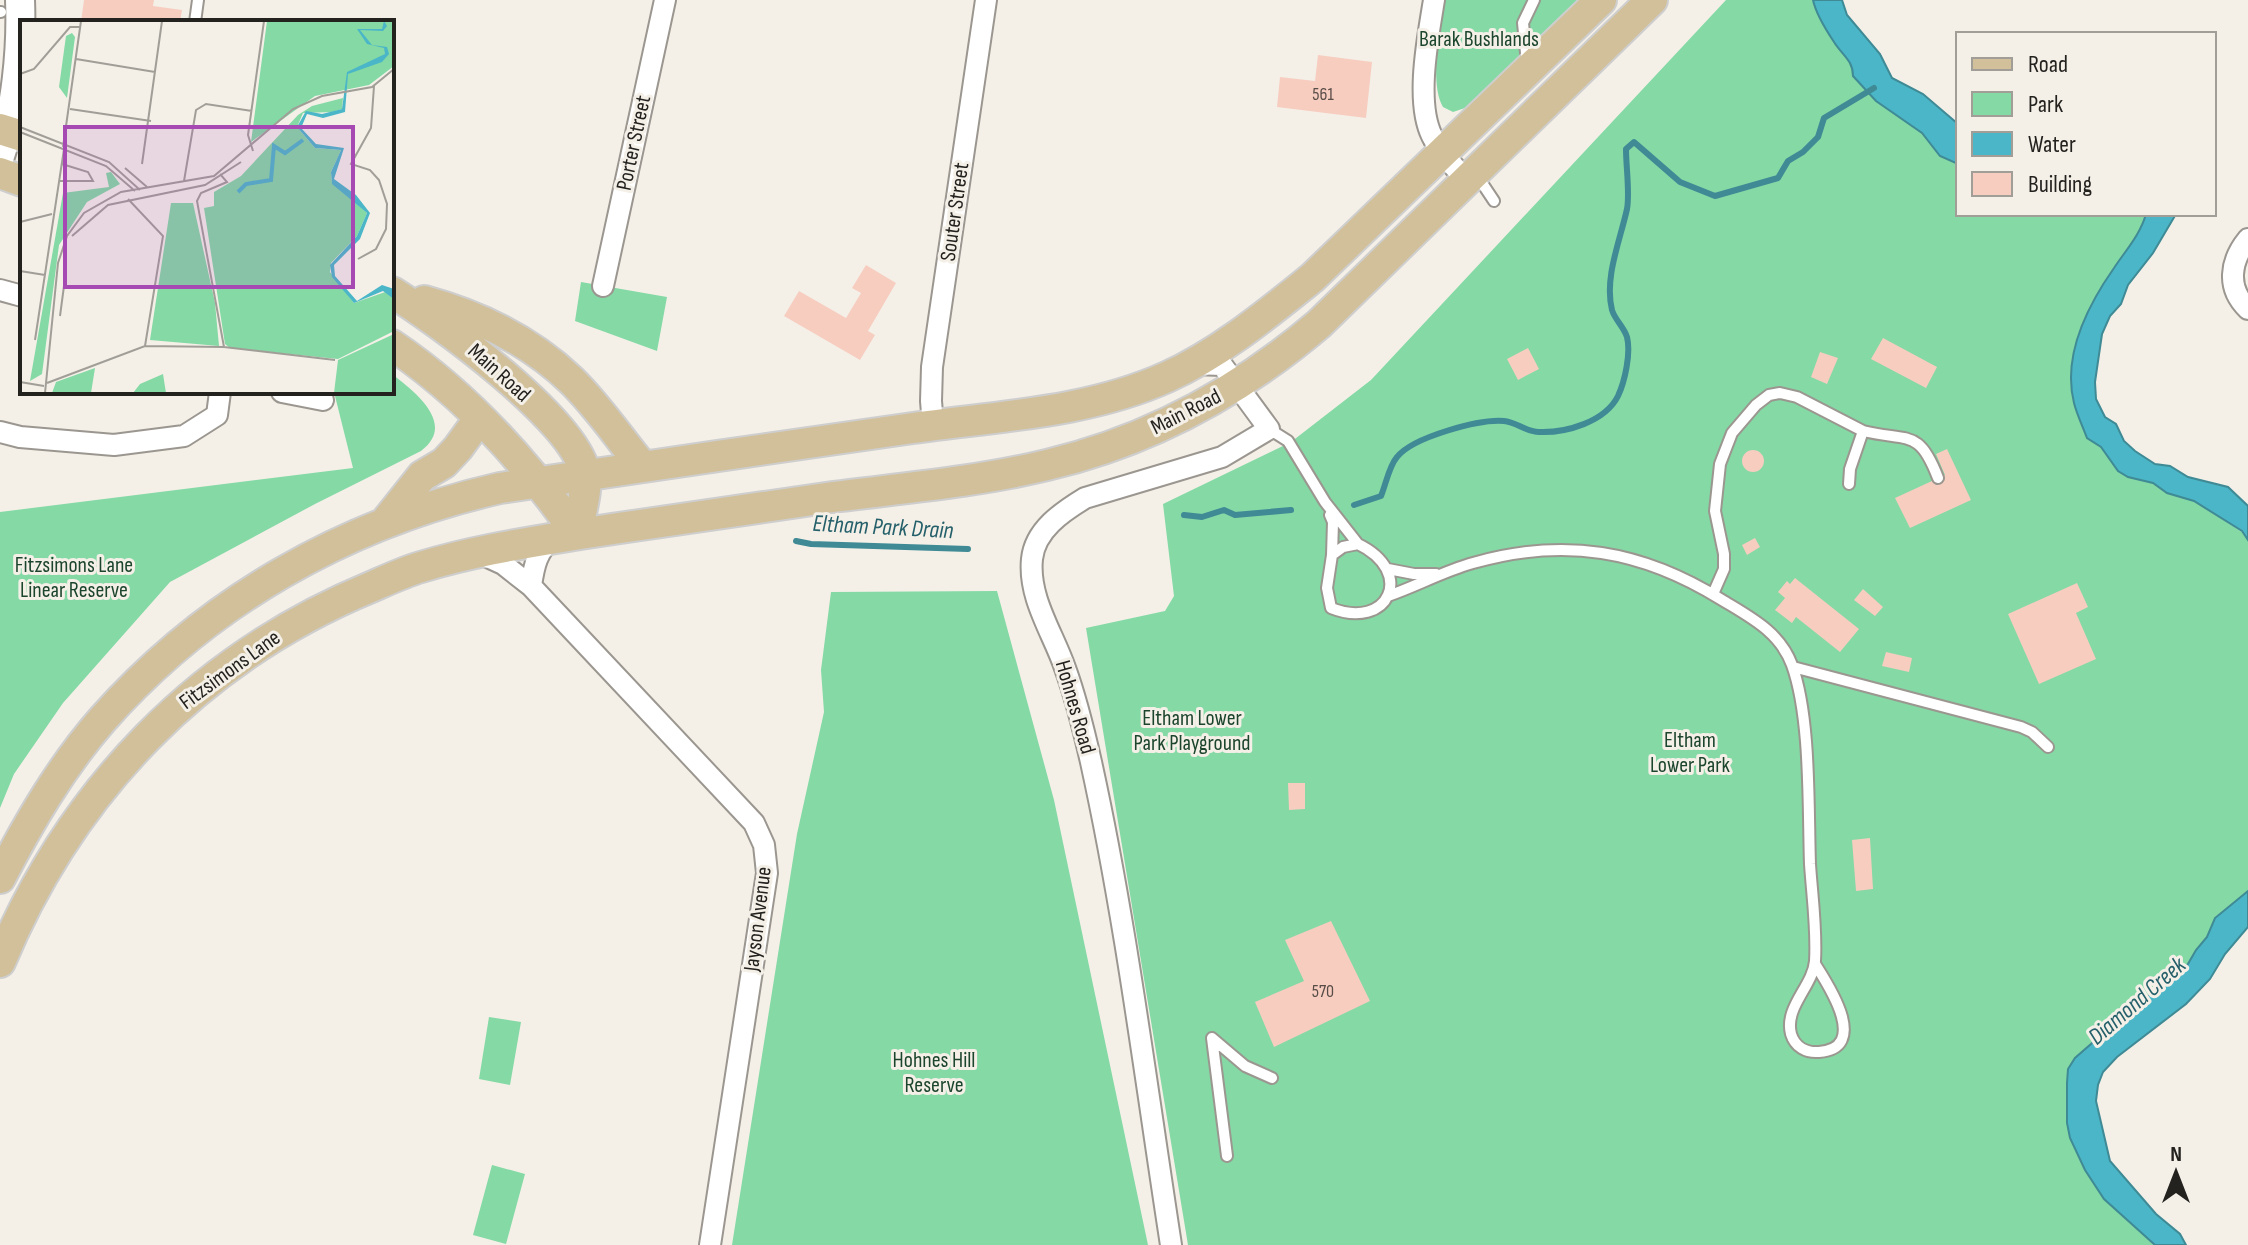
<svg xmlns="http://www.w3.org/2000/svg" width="2248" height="1245" viewBox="0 0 2248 1245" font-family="'Sofia Sans Condensed',sans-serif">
  <rect width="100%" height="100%" fill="#f4f0e8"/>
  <path fill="#84d9a5" d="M1444,0H1581L1465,108L1453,112L1443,107C1429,84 1440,26 1444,0Z
    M1726,0H1813C1816,14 1826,30 1834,42C1842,55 1853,60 1853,76L1876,101L1922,133L1940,156L1958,164V214H2146C2140,235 2126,250 2114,268C2071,331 2063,366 2087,438L2101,447L2118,471L2128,477L2153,483L2167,493L2194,501L2242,532L2248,540V891L2215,918L2207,937L2196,950L2185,969L2138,1003L2067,1083L2068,1102L2155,1245H1188L1086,628L1165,611L1174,596L1163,504L1291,442L1371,380Z
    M581,282L667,297L657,351L575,321Z
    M392,374C415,392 457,424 421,451L315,504L170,582L63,703L14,774L0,808V512L353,468L334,392H392Z
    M997,591L1054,800L1148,1245H732L797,834L824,712L821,670L831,592Z
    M489,1017L521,1022L510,1085L479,1079Z
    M492,1165L525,1174L506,1244L473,1235Z"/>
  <path fill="#4ab6c8" stroke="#3f8a95" stroke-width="2" d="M1813,0H1842L1847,15L1880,54L1892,78L1923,94L1958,124V164L1940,156L1922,133L1876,101L1853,76C1853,60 1842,55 1834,42C1826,30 1816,14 1813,0Z
    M2146,214H2176L2153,253L2128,285L2121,304L2110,316L2102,334L2095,382L2096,399L2105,417L2116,424L2124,441L2135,451L2155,464L2170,466L2188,477L2228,487L2248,506V540L2242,531L2194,501L2167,493L2153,483L2128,477L2118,471L2101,447L2087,438C2083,427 2077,415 2074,403C2062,355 2088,305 2114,268C2126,250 2140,235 2146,214Z
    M2248,891V927L2225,954L2210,979L2186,1004L2117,1057L2103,1072L2098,1085L2096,1101L2110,1161L2156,1214L2180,1234L2186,1245H2155L2104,1199L2085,1170L2070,1138L2067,1123V1083L2068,1069L2075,1058L2138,1003L2185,969L2196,950L2207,937L2215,918Z"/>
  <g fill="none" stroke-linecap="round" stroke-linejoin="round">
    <path stroke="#3f8a95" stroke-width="6" d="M1354,505L1381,496C1386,484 1389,466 1397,457C1413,437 1479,419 1504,421C1516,422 1527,432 1539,432C1566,433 1605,422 1618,396C1625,381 1631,353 1627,337C1624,327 1615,320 1612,310C1604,278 1620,241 1627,209C1630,193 1626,167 1626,149L1634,142L1680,182L1715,196L1778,178L1788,161L1803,152L1818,137L1824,118L1874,88
      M1184,515L1202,517L1224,510L1235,515L1291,510
      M796,541L811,544L968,549"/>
  </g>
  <path fill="#f7cdc0" d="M84,0H154L153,6L182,10L180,22H81Z
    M1318,55L1372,62L1366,118L1277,107L1280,77L1315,81Z
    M866,265L896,283L868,331L875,335L860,360L784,316L799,291L846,318L861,293L852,288Z
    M1883,338L1937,367L1926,388L1871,359Z
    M1528,348L1539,369L1518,380L1507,359Z
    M1820,352L1838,358L1827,384L1811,377Z
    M1947,449L1971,500L1910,528L1895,498L1945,475L1936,454Z
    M1742 461a11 11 0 1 1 22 0a11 11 0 1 1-22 0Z
    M1755,538L1760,547L1747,555L1742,545Z
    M1795,578L1859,629L1840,652L1796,617L1792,623L1775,610L1785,598L1778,592L1787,581L1790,584Z
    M2077,583L2088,607L2076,613L2096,659L2039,684L2008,614Z
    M1863,589L1883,607L1875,616L1854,600Z
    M1886,652L1912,658L1909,672L1882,666Z
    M1288,783H1305V809L1289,810Z
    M1870,838L1873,889L1856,891L1852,840Z
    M1331,921L1370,1001L1274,1047L1255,1002L1304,981L1285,940Z"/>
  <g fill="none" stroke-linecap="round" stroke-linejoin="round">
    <defs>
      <path id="service" d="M0,12H1
        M195,22L198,0
        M1527,63L1523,23L1534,0
        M1476,174L1494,201
        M1269,429L1288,441L1325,502L1358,544
        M1863,431C1909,442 1919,428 1938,478
        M1330,515L1333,522L1332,555
        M1358,544C1416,572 1389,631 1331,608L1327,588L1332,555L1343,547Z
        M1388,569L1414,574H1436
        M1713,594L1724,569V554L1715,511L1720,464L1732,433L1756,405L1769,395L1780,393L1797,397L1863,431L1850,469L1849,484
        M1388,596C1417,586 1444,571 1473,563C1564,537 1642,550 1722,600C1750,617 1780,632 1792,665C1811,718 1808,806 1810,864C1812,895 1817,929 1815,961C1813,986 1784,1007 1791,1034C1795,1047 1806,1053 1819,1052C1871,1048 1827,983 1815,964
        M1793,667L2021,727L2032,732L2048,747
        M1212,1038L1227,1156
        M1212,1038L1245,1066L1272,1078"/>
      <path id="minor" d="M1434,0C1428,37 1415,102 1432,136C1440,153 1454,166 1466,180
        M2248,239C2230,261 2226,288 2248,309
        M603,286L665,0
        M0,290L22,296
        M282,392L323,400
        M933,425L931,401L932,367L986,0
        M0,432L20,437L114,445L184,436L217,415L220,392
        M479,553L503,564L531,586L754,823L764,845L767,873L710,1245
        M531,586C534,565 537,552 552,538
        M1171,1245C1146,1084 1126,921 1091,762C1084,731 1076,698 1065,668C1053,633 1028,598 1032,559C1035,530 1062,512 1085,498L1222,457L1269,429L1222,365L1194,364"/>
      <path id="secondary" d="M0,156C16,110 22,49 20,0"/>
      <path id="primary" d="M0,129L22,136
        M0,173L22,181
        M392,292C438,321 577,421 585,474C588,489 579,519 577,534
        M424,301C479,316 529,340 571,380C598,406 619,438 643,467
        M392,345C465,394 527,463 577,534
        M387,520L422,476L444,463L458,448L479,419
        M0,878C29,822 61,767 102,720C207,601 346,523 500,488C638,467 775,448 913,428C999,416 1087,413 1167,377C1220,353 1267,314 1312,278L1601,0
        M0,962C71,791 199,658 371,587C387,580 404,572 421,567C473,551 526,543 580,534C664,521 748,509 833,497C904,488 977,482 1047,465C1149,441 1239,392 1319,324L1652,0"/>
    </defs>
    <use href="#service" stroke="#9b9790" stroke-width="14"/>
    <use href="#minor" stroke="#9b9790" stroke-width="24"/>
    <use href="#secondary" stroke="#9b9790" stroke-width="32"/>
    <use href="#primary" stroke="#cfcece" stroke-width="34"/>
    <use href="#service" stroke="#fff" stroke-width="10"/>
    <use href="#minor" stroke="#fff" stroke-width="20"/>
    <use href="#secondary" stroke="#fff" stroke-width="28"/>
    <use href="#primary" stroke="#d1c099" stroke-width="30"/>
  </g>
  <g text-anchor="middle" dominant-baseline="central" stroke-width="6" stroke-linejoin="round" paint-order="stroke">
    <g font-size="18" fill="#594d47">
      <text x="1323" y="94">561</text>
      <text x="1323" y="991">570</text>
    </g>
    <g font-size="22" fill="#1c452d" stroke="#f4f0e8">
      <text x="1479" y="39">Barak Bushlands</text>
      <text x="74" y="565">Fitzsimons Lane<tspan x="74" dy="25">Linear Reserve</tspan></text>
      <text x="1192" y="718">Eltham Lower<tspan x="1192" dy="25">Park Playground</tspan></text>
      <text x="1690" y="740">Eltham<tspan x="1690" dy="25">Lower Park</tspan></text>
      <text x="934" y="1060">Hohnes Hill<tspan x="934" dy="25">Reserve</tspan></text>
    </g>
    <g font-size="22" fill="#24221f" stroke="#f4f0e8">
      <text transform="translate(634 143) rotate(-78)">Porter Street</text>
      <text transform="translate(955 212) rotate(-82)">Souter Street</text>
      <text transform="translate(499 373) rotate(42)">Main Road</text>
      <text transform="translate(1186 412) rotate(-27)">Main Road</text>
      <text transform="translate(230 670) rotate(-36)">Fitzsimons Lane</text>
      <text transform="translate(1075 707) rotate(74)">Hohnes Road</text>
      <text transform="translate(758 919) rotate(-83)">Jayson Avenue</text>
    </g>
    <g font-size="24" font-style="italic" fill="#25606a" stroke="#f4f0e8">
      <text transform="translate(883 527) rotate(3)">Eltham Park Drain</text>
      <text transform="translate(2137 1001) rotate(-41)">Diamond Creek</text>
    </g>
  </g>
  <g transform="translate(20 20)">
    <rect width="374" height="374" fill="#f4f0e8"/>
    <path d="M247,1H374V46L349,65L295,76L231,122ZM52,13L55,17L47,78L39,67L46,16ZM323,78L322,89L312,92L283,93L277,107L295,128L321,130L311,152L312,163L347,193L337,216L311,243L310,252L334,283L368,271L374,279V311L318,339L210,328L205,324L184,188L194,186V172L221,156L278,95L292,86ZM91,152L100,164L67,182L39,225L22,354L10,361L43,173L89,167L86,153ZM151,183H173L195,283L199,326L130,320ZM374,314V373H314L318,340ZM75,348L71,373H32L36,362ZM143,354L146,373H113L120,364Z" fill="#84d9a5"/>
    <path d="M364,1L367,6L363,11L340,10L352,25L367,27L369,34L362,42L328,54L325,92L303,98L287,94L281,108L296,124L324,128L314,159L336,175L350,193L340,219L314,245L315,256L337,281L362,265L374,269V279L363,271L334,283L312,257L310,245L337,216L347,193L312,164L311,152L321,130L295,128L277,107L286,91L302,94L322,89L327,52L365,34L364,28L347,24L337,9H362Z" fill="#4ab6c8"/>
    <path fill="none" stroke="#4ab6c8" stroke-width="4" d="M218,172L226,164L251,160L254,126L265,133L283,120"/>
    <path fill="none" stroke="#a19e98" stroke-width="2" d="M56,39L135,52M0,54L14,49L50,7H60M50,89L131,101M0,107L89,142L120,170M0,112L86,146L115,171M43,127L61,1M233,131L228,115L244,1M122,144L142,1M105,148L127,167M200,154L207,162L181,173L177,181L204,327M39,161H73L68,152L42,144M164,161L176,90L186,84L232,91M108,179L143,216L125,326M0,202L32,194M52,216L88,185L185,165L221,142M338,239L356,229L366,209L367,184L359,160L350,150L331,144L351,108L354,66M0,251L25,255M40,296L44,266M15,320L44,129M0,362L24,366M27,363L125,326L204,327L315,340M25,373L38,243L47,216L64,193L101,172L194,156L273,89L302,76L352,67L374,49"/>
    <path fill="#a649b2" fill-opacity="0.15" stroke="#a649b2" stroke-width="4" d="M45,107H333V267H45Z"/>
    <rect width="374" height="374" fill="none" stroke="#24221f" stroke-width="4"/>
  </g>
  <rect x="1956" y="32" width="260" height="184" fill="#f4f0e8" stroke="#a19e98" stroke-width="2"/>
  <rect x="1972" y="58" width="40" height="12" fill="#d1c099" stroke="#a19e98" stroke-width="2"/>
  <text x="2028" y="72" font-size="24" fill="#24221f">Road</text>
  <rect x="1972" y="92" width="40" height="24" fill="#84d9a5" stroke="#a19e98" stroke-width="2"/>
  <text x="2028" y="112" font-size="24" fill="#24221f">Park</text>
  <rect x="1972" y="132" width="40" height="24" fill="#4ab6c8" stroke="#a19e98" stroke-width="2"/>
  <text x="2028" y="152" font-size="24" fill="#24221f">Water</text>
  <rect x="1972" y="172" width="40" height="24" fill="#f7cdc0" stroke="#a19e98" stroke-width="2"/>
  <text x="2028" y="192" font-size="24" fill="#24221f">Building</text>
  <g transform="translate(2176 1173)" stroke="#f4f0e8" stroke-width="6" paint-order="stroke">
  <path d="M0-6L14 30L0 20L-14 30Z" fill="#24221f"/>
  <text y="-12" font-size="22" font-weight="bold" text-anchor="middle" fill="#24221f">N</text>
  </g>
</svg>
